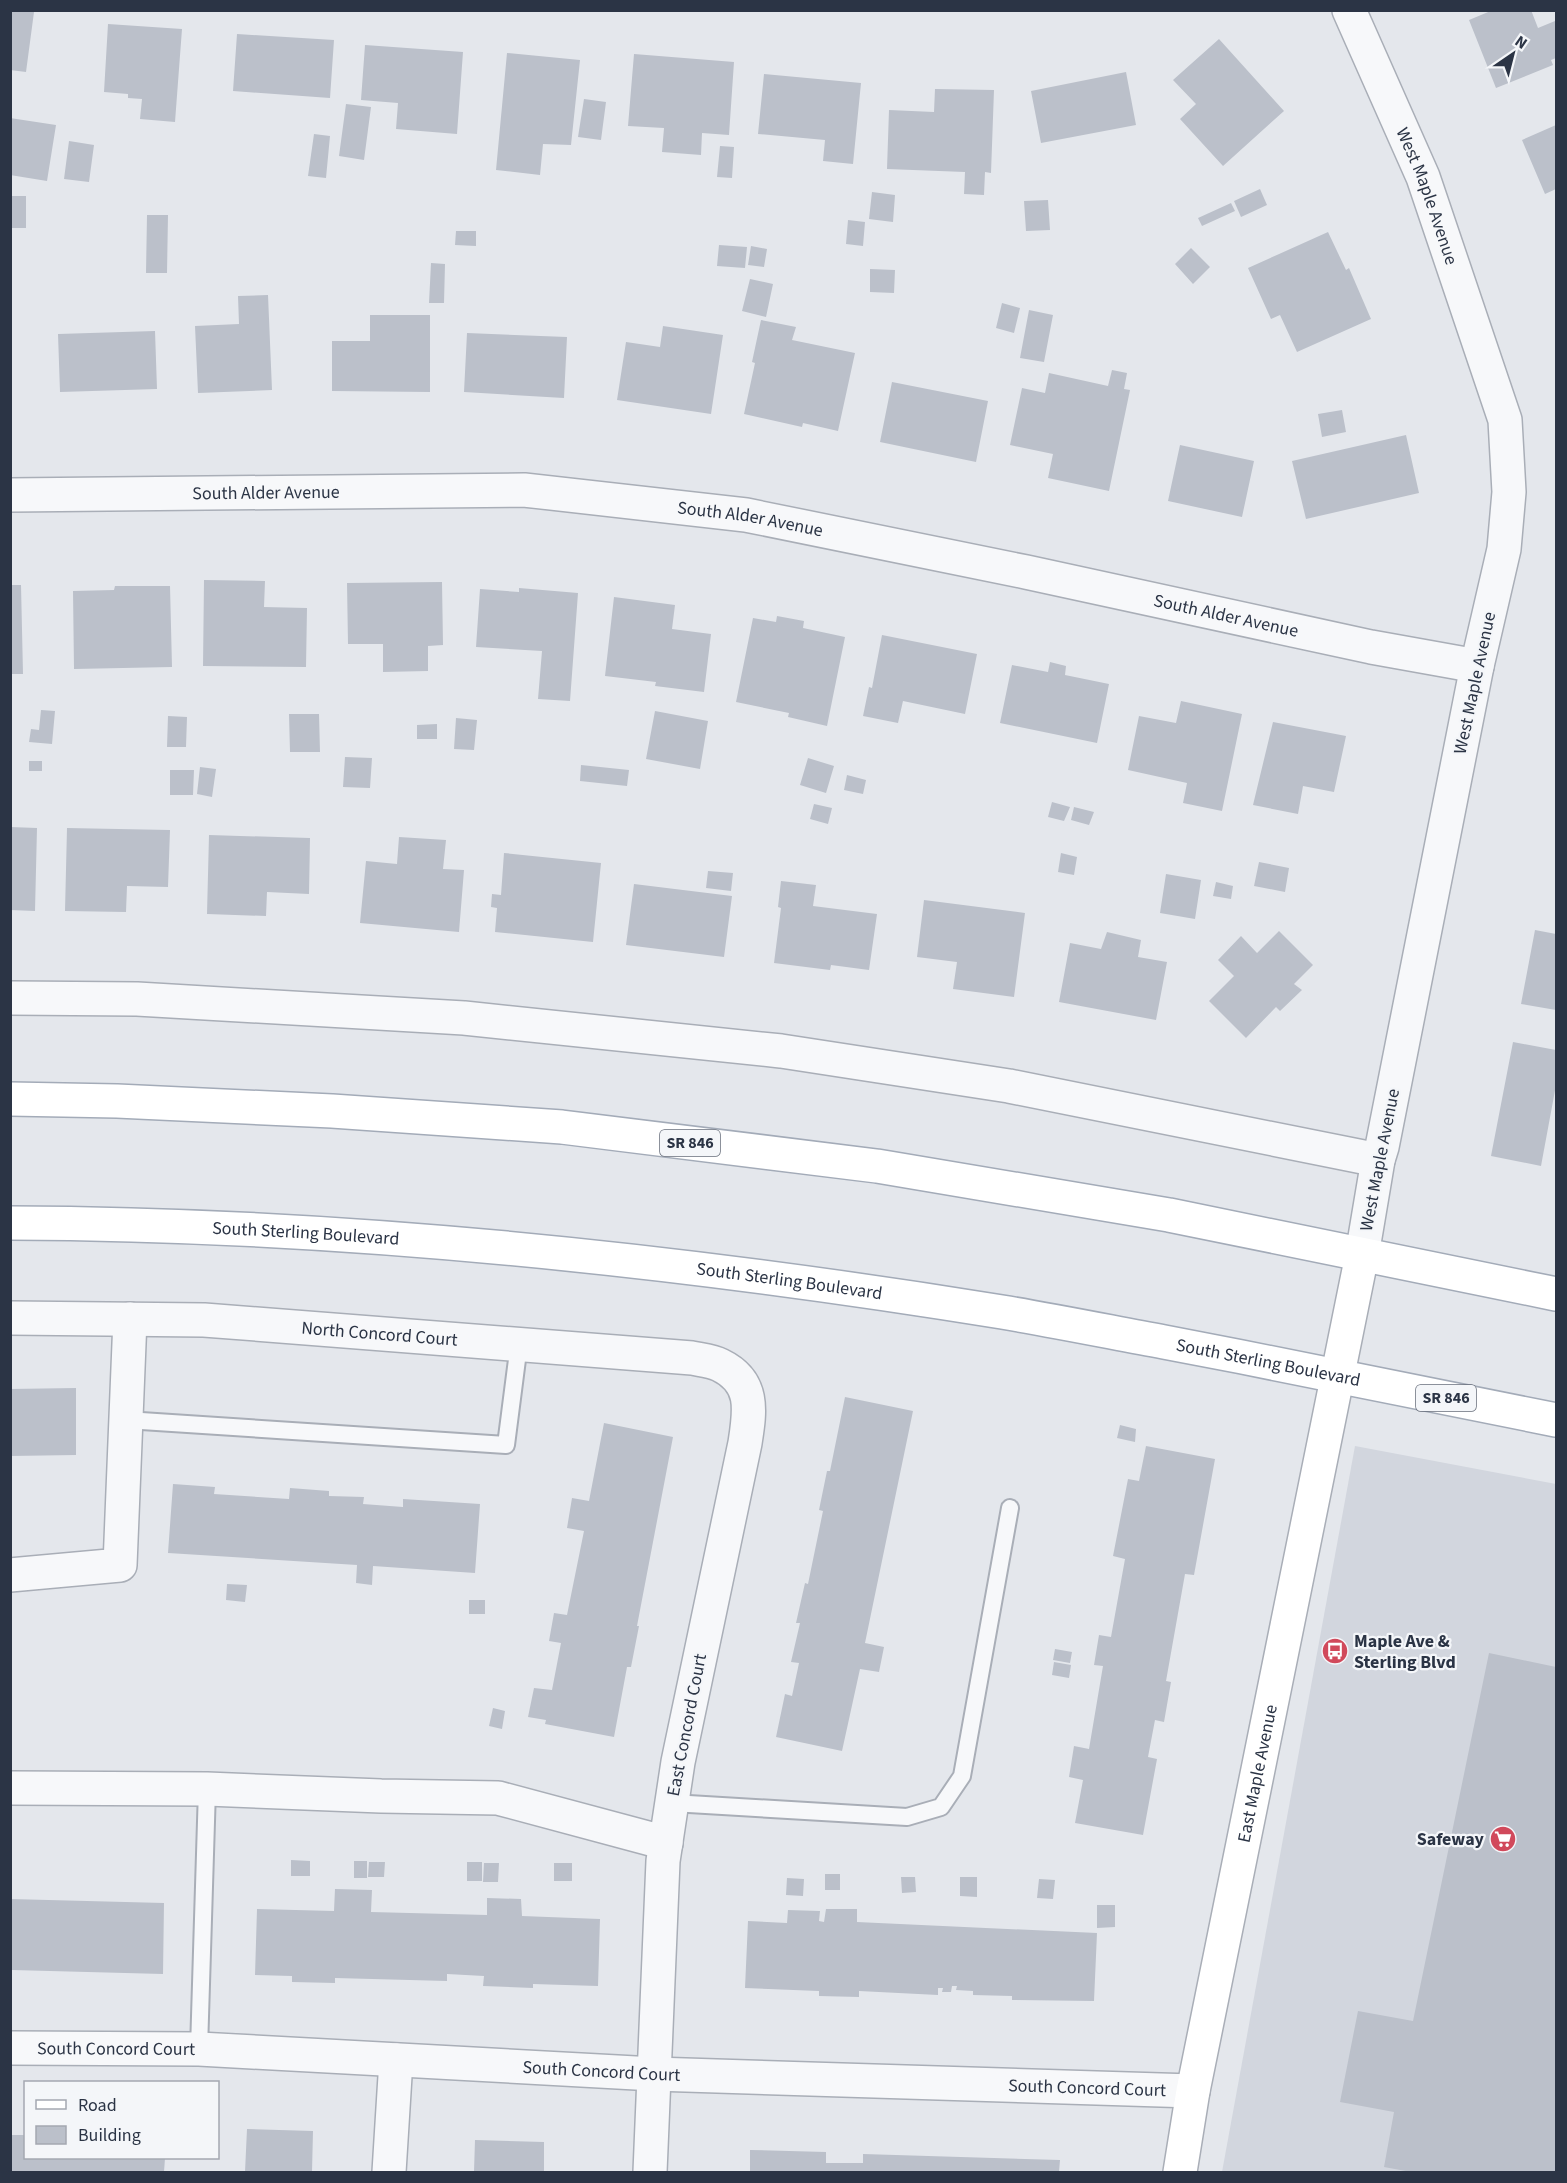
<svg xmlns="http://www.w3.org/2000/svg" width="1567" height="2183" viewBox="0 0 1567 2183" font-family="'Source Sans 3',sans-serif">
  <rect width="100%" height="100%" fill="#e4e7ec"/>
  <path fill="#d2d6de" d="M1355,1446L1556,1484V2172H1222Z"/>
  <path fill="#bbc0ca" d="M10,10L34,12L26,72L10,70Z
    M1493,10H1531L1538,28L1555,21L1556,25V58L1551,60L1553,65L1496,88L1469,20Z
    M108,24L182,29L175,122L140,119L142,99L128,98V94L104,92Z
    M237,34L334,40L330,98L233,91Z
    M1219,39L1284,111L1223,166L1180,119L1196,104L1173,80Z
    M365,45L463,52L457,134L396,129L398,103L361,100Z
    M507,53L580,60L571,145L543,144L540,175L496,170Z
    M634,54L734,62L729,135L702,133L701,155L662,152L664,128L628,126Z
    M1126,72L1136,125L1041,143L1031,91Z
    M764,74L861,83L853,164L823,161L825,140L758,134Z
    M935,89L994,90L991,173L985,172L984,195L964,194L965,172L887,169L889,110L934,112Z
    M584,99L606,102L601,140L578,137Z
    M346,104L371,107L364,160L339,156Z
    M10,118L56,125L47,181L10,175Z
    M1556,125V189L1545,194L1522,140Z
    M314,134L330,136L326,178L308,176Z
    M69,141L94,145L89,182L64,179Z
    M720,146L734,147L732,178L717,177Z
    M1260,189L1267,205L1241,217L1234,201Z
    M872,192L895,195L893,222L869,219Z
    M10,196H26V228H10Z
    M1048,200L1050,230L1026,231L1024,201Z
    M1231,203L1235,211L1202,226L1198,218Z
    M147,215H168L167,273H146Z
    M848,220L865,222L863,246L846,244Z
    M456,231H476V246L455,245Z
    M1328,232L1346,270L1349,268L1371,319L1297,352L1280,315L1271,319L1248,268Z
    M719,245L747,247L745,268L717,266Z
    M751,246L767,249L764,267L748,265Z
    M1191,248L1210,267L1193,284L1175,264Z
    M431,263L445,264L444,303H429Z
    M870,269L895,270L894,293L870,292Z
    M750,279L773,284L766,317L742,311Z
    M268,295L272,390L198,393L195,326L239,324L238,296Z
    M1002,303L1020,308L1014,333L996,328Z
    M1029,310L1053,315L1044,362L1020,358Z
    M370,315H430V392L332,391V341H370Z
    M761,320L796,327L792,340L855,353L838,431L803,423L802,427L744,414L755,363L752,362Z
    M663,326L723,335L711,414L617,400L626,342L660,347Z
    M155,331L157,389L60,392L58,334Z
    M467,333L567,337L564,398L464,392Z
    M1112,370L1127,373L1124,389L1130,390L1109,491L1048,478L1053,454L1010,445L1022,388L1045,393L1049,373L1108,386Z
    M892,382L988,401L976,462L880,442Z
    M1342,410L1346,432L1322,437L1318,414Z
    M1406,435L1419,493L1306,519L1292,461Z
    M1180,445L1254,461L1242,517L1168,501Z
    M204,580L265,581L264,607L307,608L306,667L203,666Z
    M442,582L443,645L428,646V671L383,672V644H348L347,583Z
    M10,585H21L23,674H10Z
    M115,586H170L172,667L74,669L73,591L114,590Z
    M519,588L578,593L570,701L538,699L542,651L476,647L480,589L519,592Z
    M614,597L675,605L672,629L711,634L704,692L655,686L656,682L605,676Z
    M777,616L804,621L803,628L845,637L827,726L788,717L789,713L736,702L753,618L776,622Z
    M882,635L977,654L965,714L903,701L898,723L863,716L869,687L872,688Z
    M1050,662L1066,666L1065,675L1109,684L1097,743L1000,723L1012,665L1048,672Z
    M1181,701L1242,714L1222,811L1183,803L1187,783L1128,770L1139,716L1176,723Z
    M41,710L55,711L52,744L29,742L31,729L39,730Z
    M655,711L708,721L700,769L646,759Z
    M289,714H319L320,752H290Z
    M168,716L187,717L186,747H167Z
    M456,718L477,720L474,750L454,749Z
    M1273,722L1346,736L1334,792L1303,786L1298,814L1253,805Z
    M437,724V739H417V725Z
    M345,757L372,758L370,788L343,787Z
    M808,758L834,766L826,793L800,785Z
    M29,761H42V771H29Z
    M581,765L629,770L627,786L580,781Z
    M200,767L216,769L212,797L197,794Z
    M170,770H194L193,795H170Z
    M847,775L866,780L863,794L844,790Z
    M1052,802L1070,807L1064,821L1048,817Z
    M814,804L832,808L828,824L810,819Z
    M1074,807L1094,812L1089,825L1071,820Z
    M10,827L37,828L35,911L10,910Z
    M67,828L170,830L168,887L127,886L126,912L65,911Z
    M209,835L310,838L309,894L267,892L266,916L207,914Z
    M399,837L446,840L443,869L464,870L459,932L360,923L366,861L397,864Z
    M504,853L601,863L593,942L495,932L497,908L491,907L492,894L501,895Z
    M1061,853L1077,857L1074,875L1058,872Z
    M1259,862L1289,868L1285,892L1254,886Z
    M708,871L733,873L731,891L706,888Z
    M1166,874L1201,880L1195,919L1160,913Z
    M781,881L816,885L813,906L877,914L869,970L831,965L830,970L774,963L781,908L778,907Z
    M1216,882L1233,886L1231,899L1213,896Z
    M634,884L732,896L724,957L626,945Z
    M924,900L1025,913L1014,997L953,989L957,962L917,957Z
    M1535,930L1556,934V1010L1521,1004Z
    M1279,931L1313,965L1294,984L1302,990L1280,1011L1276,1007L1246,1038L1209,1001L1234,976L1218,960L1241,936L1257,953Z
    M1107,932L1141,940L1138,957L1167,962L1156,1020L1059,1002L1070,943L1101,949Z
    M1513,1042L1556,1050V1085L1541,1166L1491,1156Z
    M76,1388V1455L10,1456V1389Z
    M845,1397L913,1411L865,1643L884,1647L879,1672L860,1669L842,1751L776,1737L785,1694L792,1696L799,1663L791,1662L800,1623H796L805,1583L808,1584L823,1511L819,1510L827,1471H830Z
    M604,1423L673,1437L637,1626H639L631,1667H627L614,1737L545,1724L546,1720L528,1717L534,1688L552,1690L561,1643L549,1641L554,1613L567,1615L584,1531L567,1528L572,1498L589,1501Z
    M1120,1425L1136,1429L1135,1442L1117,1438Z
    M1146,1446L1215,1459L1194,1575L1185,1574L1166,1681L1171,1682L1164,1722L1155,1720L1148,1757L1157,1759L1143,1835L1075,1823L1083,1780L1069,1777L1074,1746L1089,1749L1103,1666L1094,1665L1099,1635L1111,1637L1125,1559L1113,1556L1128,1479L1139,1481Z
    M173,1484L215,1487L214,1494L289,1499L290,1488L329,1491V1496L364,1497L363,1504L403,1507V1499L480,1504L475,1573L373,1566L372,1585L356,1583L357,1565L168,1553Z
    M227,1584L247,1585L245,1602L226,1600Z
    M469,1600H485V1614H469Z
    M1055,1649L1072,1652L1070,1663L1053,1660Z
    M1489,1653L1556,1667V2172H1411L1384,2167L1394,2112L1340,2102L1358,2011L1413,2021Z
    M1054,1662L1071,1665L1069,1678L1052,1675Z
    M493,1708L505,1711L502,1729L489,1726Z
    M291,1860L310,1861V1876H291Z
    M354,1861H367V1878H354Z
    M369,1862H385L384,1877H368Z
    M467,1862H482V1881H467Z
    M484,1863H499L498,1882H483Z
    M554,1863H572V1881H554Z
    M825,1874H840V1890H825Z
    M901,1877H915L916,1892L902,1893Z
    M960,1877H977V1897L960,1896Z
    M787,1878L804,1879L803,1896L786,1895Z
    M1039,1879L1055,1880L1053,1899L1037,1898Z
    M335,1889L372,1890L371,1912L487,1915V1898L521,1899L522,1916L600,1919L598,1986L533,1984V1988L483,1986L484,1976L447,1974V1981L335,1978V1983L292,1982V1976L255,1975L257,1909L334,1911Z
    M10,1899L164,1903L163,1974L12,1970V1964H10Z
    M1097,1905H1115V1927L1097,1928Z
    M826,1909H857V1922L1097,1933L1094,2001L1012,2000V1996L973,1995V1991L956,1990L957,1986H952L951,1992H942L943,1988H938V1995L859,1991V1997L819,1996V1991L745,1988L748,1921L787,1923L788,1910L820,1911L819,1921L824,1922Z
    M247,2129L313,2131L312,2172H245Z
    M10,2135H26V2158H165L164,2172H10Z
    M475,2140L544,2142V2172H474Z
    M750,2150L826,2152V2163H863V2154L1060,2160L1059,2172H750Z"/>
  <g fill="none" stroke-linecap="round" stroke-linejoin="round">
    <defs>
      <path id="lane" d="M126,1420L506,1445L519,1344
        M672,1803L907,1817L941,1807L962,1776L1010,1508
        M199,2049L207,1789"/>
      <g id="street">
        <path id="s1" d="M1349,10L1423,177L1505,420L1509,492L1504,549L1477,666L1382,1147L1378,1160L1362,1255"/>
        <path id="s2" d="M10,495L524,490L746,515L1026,572L1371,647L1477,666"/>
        <path d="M10,998L137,999L464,1018L781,1051L1009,1086L1378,1160"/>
        <path id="s3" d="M10,1318L204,1320L692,1358C701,1360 712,1361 720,1365C755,1382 750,1411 745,1443L678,1762L663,1861L650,2172"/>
        <path d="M10,1575L120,1565L130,1319"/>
        <path d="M10,1788L207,1789L381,1796L498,1798L666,1843"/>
        <path id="s4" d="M10,2048L199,2049L654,2074L1193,2091"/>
        <path d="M389,2172L396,2060"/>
      </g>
      <g id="secondary">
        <path id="s5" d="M1180,2172L1193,2091L1362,1255"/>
      </g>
      <g id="primary">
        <path d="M10,1099L117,1101L332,1111L562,1127L877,1166L1169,1215L1556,1294"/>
        <path id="s6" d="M10,1223C343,1224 674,1259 1002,1312C1056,1321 1110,1332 1164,1342C1295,1367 1426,1393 1556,1420"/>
      </g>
    </defs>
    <use href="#lane" stroke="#a9aeb7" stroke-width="20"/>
    <use href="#street" stroke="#a9aeb7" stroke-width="36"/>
    <use href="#secondary" stroke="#a9aeb7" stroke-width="36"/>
    <use href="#primary" stroke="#a3abb8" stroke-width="36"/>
    <use href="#lane" stroke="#f7f8fa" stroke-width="16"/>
    <use href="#street" stroke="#f7f8fa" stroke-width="33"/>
    <use href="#secondary" stroke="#fff" stroke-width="33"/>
    <use href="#primary" stroke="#fff" stroke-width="33"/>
  </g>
  <defs>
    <symbol id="bus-disc" viewBox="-11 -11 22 22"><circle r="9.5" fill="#d1495b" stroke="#f4f6f9"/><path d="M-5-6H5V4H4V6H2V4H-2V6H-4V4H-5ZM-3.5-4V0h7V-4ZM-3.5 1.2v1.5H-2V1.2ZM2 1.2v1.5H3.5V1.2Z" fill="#fff"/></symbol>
    <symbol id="supermarket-disc" viewBox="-11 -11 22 22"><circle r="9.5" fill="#d1495b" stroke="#f4f6f9"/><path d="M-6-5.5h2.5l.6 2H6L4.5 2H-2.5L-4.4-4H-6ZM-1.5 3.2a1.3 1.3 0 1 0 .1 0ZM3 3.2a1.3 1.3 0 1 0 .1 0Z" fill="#fff"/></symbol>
  </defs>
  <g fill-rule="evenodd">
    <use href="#bus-disc" x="1320" y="1636" width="30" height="30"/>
    <use href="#supermarket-disc" x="1488" y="1824" width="30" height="30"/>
  </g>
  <g text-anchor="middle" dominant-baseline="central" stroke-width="4.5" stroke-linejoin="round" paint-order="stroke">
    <g fill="#f4f6f9" stroke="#676e7b" stroke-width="1.5">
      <rect x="660" y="1130" width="60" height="26" rx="4.5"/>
      <rect x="1416" y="1385" width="60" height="26" rx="4.5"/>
    </g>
    <g font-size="16" font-weight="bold" fill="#2b3445">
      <text x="690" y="1143">SR 846</text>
      <text x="1446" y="1398">SR 846</text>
    </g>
    <g font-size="18" fill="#2b3445" stroke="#f4f6f9">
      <text stroke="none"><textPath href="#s1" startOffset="202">West Maple Avenue</textPath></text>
      <text stroke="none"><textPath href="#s2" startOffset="256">South Alder Avenue</textPath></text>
      <text stroke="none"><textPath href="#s2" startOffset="742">South Alder Avenue</textPath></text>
      <text stroke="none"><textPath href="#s2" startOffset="1228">South Alder Avenue</textPath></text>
      <text transform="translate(1475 683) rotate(-78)">West Maple Avenue</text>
      <text transform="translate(1380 1160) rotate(-79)">West Maple Avenue</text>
      <text stroke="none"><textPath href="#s6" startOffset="296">South Sterling Boulevard</textPath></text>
      <text stroke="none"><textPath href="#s6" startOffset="782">South Sterling Boulevard</textPath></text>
      <text stroke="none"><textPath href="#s3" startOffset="370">North Concord Court</textPath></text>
      <text stroke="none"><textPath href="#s6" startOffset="1268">South Sterling Boulevard</textPath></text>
      <text transform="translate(687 1725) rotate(-79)">East Concord Court</text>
      <text stroke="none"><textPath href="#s5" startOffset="406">East Maple Avenue</textPath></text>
      <text stroke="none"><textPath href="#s4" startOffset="106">South Concord Court</textPath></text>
      <text stroke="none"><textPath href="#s4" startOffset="592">South Concord Court</textPath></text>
      <text stroke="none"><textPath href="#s4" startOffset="1078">South Concord Court</textPath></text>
    </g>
    <g font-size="18" font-weight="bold" fill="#2b3445" stroke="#f4f6f9" text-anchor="start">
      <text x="1354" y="1641">Maple Ave &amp;<tspan x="1354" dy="21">Sterling Blvd</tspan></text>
      <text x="1484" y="1839" text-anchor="end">Safeway</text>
    </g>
  </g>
  <rect width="1567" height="2183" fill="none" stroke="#2b3445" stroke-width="24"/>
  <rect x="24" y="2081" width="195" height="78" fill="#f4f6f9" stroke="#a4a8b1" stroke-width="1.5"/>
  <rect x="36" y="2100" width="30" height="9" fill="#ffffff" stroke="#a4a8b1" stroke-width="1.5"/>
  <text x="78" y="2111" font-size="18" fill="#2b3445">Road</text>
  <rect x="36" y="2126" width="30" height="18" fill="#bbc0ca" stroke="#a4a8b1" stroke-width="1.5"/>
  <text x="78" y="2141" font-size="18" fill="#2b3445">Building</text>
  <g transform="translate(1513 54) rotate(35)" stroke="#f4f6f9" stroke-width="4.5" paint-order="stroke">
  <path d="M0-4.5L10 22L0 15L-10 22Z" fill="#2b3445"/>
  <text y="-9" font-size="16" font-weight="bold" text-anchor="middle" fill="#2b3445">N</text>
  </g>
</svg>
